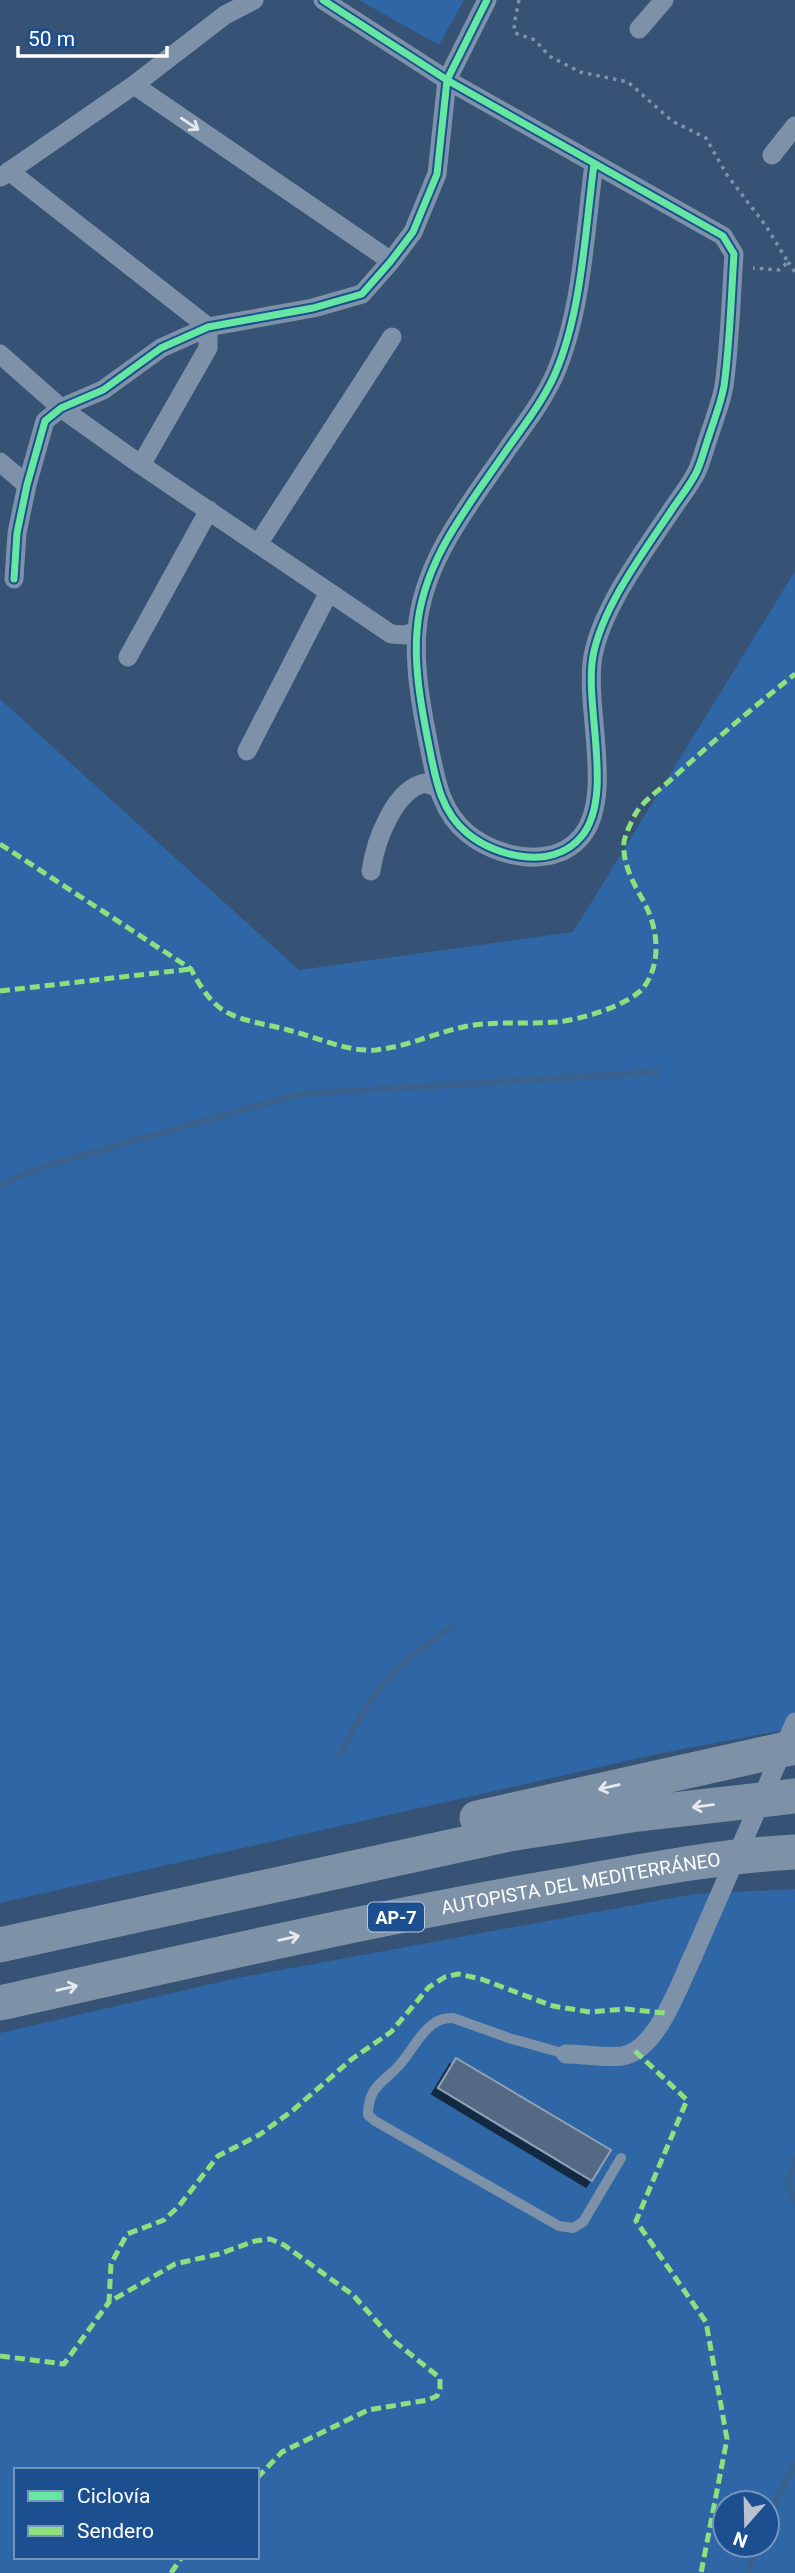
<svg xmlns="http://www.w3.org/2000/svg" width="795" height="2573" viewBox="0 0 795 2573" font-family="Roboto,sans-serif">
  <defs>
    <filter id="shadow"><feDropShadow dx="-6" dy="6" stdDeviation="0" flood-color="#0009"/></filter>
  </defs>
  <rect width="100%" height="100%" fill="#365274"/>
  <path fill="#2f66a5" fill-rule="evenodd" d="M359,0H464L439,45Z
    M795,571V1728L662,1753L0,1903V699L299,970L573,932Z
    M795,1889V2573H0V2033L237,1978L694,1894ZM16,2470H257V2557H16ZM725,2503H767V2545H725Z"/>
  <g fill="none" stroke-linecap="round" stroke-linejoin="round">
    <path stroke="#3b618d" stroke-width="6" d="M0,1185L42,1167L299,1094L657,1072
      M341,1753C371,1692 394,1664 452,1627
      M795,2158L788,2182L795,2203
      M767,2520L795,2463
      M748,2573L755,2545"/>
  </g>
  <path fill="#526984" stroke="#92a2b6" stroke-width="2" filter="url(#shadow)" d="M456,2058L611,2150L592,2181L438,2088Z"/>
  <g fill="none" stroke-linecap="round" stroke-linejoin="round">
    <path stroke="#7d92a8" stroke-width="3.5" stroke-dasharray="3.5 5" stroke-linecap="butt" d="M519,0L514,25L515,33L535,40L549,56L580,72L628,82L672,121L706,138L727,175L766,226L788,262L779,270L753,268
      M788,262L795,272"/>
    <path stroke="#7d92a8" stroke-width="10" d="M566,2054L509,2038L453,2018C445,2018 439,2019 433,2024C420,2033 412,2050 402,2062C387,2081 368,2084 368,2115L375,2121L559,2226L573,2228L583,2222L621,2158"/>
    <path stroke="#7d92a8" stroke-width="19" d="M323,0L447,80L723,236L734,254C731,298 730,343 724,386C721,403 714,420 709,436C705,447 702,460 697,471C691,484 681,496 673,508C645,550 602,607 593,656C584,707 615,797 581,837C553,870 497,858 467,833C439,810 435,775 428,741C421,706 414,666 417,631C422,561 470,504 508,448C525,424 543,401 555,374C582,312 585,231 594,164
      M639,29L664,0
      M134,85L391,261
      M772,155L795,126
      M9,171L208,327V348L141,465
      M1,177L134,85L225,15L254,0
      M0,354L61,408L141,465L391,634L405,635L417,631
      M0,462L27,485
      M258,544L392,337
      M14,579L17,533L27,485L45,421L61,408L103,390L161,348L208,327L313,308L362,294L391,261L413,232L437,174L447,80L487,0
      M128,657L209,510
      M247,751L329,592
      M371,871C375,843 394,788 426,783L438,788
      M566,2054C584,2054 604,2058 622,2056C657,2051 679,1985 693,1956"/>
    <g stroke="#7e92a7" stroke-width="35">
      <path d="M477,1818L795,1747"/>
      <path d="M0,1945L509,1834L638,1814L795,1796"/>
      <path id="s1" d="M0,2003C184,1962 368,1919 554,1887C634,1873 714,1856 795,1852"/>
    </g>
    <path stroke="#7d92a8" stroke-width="19" d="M693,1956L795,1722"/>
    <path stroke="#8de07e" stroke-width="5" stroke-dasharray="10 5" stroke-linecap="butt" d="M0,844L191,969C198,983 209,1001 223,1010C242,1022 267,1024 288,1030C317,1037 346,1052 376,1050C413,1046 446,1027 483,1024C508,1022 533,1024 557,1022C580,1020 630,1005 644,987C662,962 658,928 644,902C634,884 622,864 624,842C625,835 632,820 636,813C645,799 662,788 674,777C713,741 754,707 795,674
      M0,991L191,969
      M635,2051L687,2100L636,2221L706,2322L727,2439L701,2573
      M0,2356L64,2364L109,2302
      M257,2478L282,2452L368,2410L428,2400L437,2396L440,2389V2378L394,2341L353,2295L284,2245L270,2239L255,2241L219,2254L175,2264L109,2302L111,2264L127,2234L164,2220L179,2206L218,2156L259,2135L292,2111L352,2059L391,2032L429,1987L445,1977L458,1974L481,1979L553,2006L590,2012L626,2009L665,2013
      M171,2573L182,2557"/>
    <defs>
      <path id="cycleway" d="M323,0L447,80L723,236L734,254C731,298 730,343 724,386C721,403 714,420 709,436C705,447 702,460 697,471C691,484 681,496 673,508C645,550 602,607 593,656C584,707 615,797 581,837C553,870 497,858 467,833C439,810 435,775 428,741C421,706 414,666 417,631C422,561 470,504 508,448C525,424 543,401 555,374C582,312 585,231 594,164
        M14,579L17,533L27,485L45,421L61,408L103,390L161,348L208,327L313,308L362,294L391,261L413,232L437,174L447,80L487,0"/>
    </defs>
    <use href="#cycleway" stroke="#1b4f8f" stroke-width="11"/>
    <use href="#cycleway" stroke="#66e7a1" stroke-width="7"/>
  </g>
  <defs><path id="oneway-shaft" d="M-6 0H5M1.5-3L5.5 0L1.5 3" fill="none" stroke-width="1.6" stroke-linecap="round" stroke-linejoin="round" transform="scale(1.75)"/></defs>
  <use stroke="#e5e9ee" href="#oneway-shaft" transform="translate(190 124) rotate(34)"/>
  <g stroke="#e5e9ed">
    <use href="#oneway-shaft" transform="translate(609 1787) rotate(167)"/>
    <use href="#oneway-shaft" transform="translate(703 1806) rotate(173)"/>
    <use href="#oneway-shaft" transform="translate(289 1938) rotate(-13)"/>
    <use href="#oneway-shaft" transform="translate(67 1988) rotate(-13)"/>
  </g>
  <g text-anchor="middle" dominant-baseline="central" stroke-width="5" stroke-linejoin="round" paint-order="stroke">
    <rect fill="#1b4f8f" stroke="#bbcadd" stroke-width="2" x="368" y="1902.5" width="56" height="29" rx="5"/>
    <g font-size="18" font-weight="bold" fill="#fff">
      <text x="396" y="1917">AP-7</text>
    </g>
    <g font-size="19" fill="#fff" stroke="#1b4f8f">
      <text stroke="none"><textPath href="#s1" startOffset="593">AUTOPISTA DEL MEDITERRÁNEO</textPath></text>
    </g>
  </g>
  <rect x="14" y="2468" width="245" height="91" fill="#1b4f8f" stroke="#7695bc" stroke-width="2"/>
  <rect x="28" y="2491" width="35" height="10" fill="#66e7a1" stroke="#7695bc" stroke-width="2"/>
  <text x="77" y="2503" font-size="21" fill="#ffffff">Ciclovía</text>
  <rect x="28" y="2526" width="35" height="10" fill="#8de07e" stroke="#7695bc" stroke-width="2"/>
  <text x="77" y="2538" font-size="21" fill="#ffffff">Sendero</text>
  <g transform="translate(746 2524) rotate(200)"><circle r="33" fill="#1b4f8f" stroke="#7695bc" stroke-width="2"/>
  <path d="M0-5L12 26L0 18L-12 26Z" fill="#b9c2ce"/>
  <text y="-10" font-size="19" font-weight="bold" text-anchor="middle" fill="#ffffff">N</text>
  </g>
  <path d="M18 46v10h149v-10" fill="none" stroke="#ffffff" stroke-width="3.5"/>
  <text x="28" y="46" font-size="21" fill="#ffffff" stroke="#1b4f8f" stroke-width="5" paint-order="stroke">50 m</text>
</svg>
